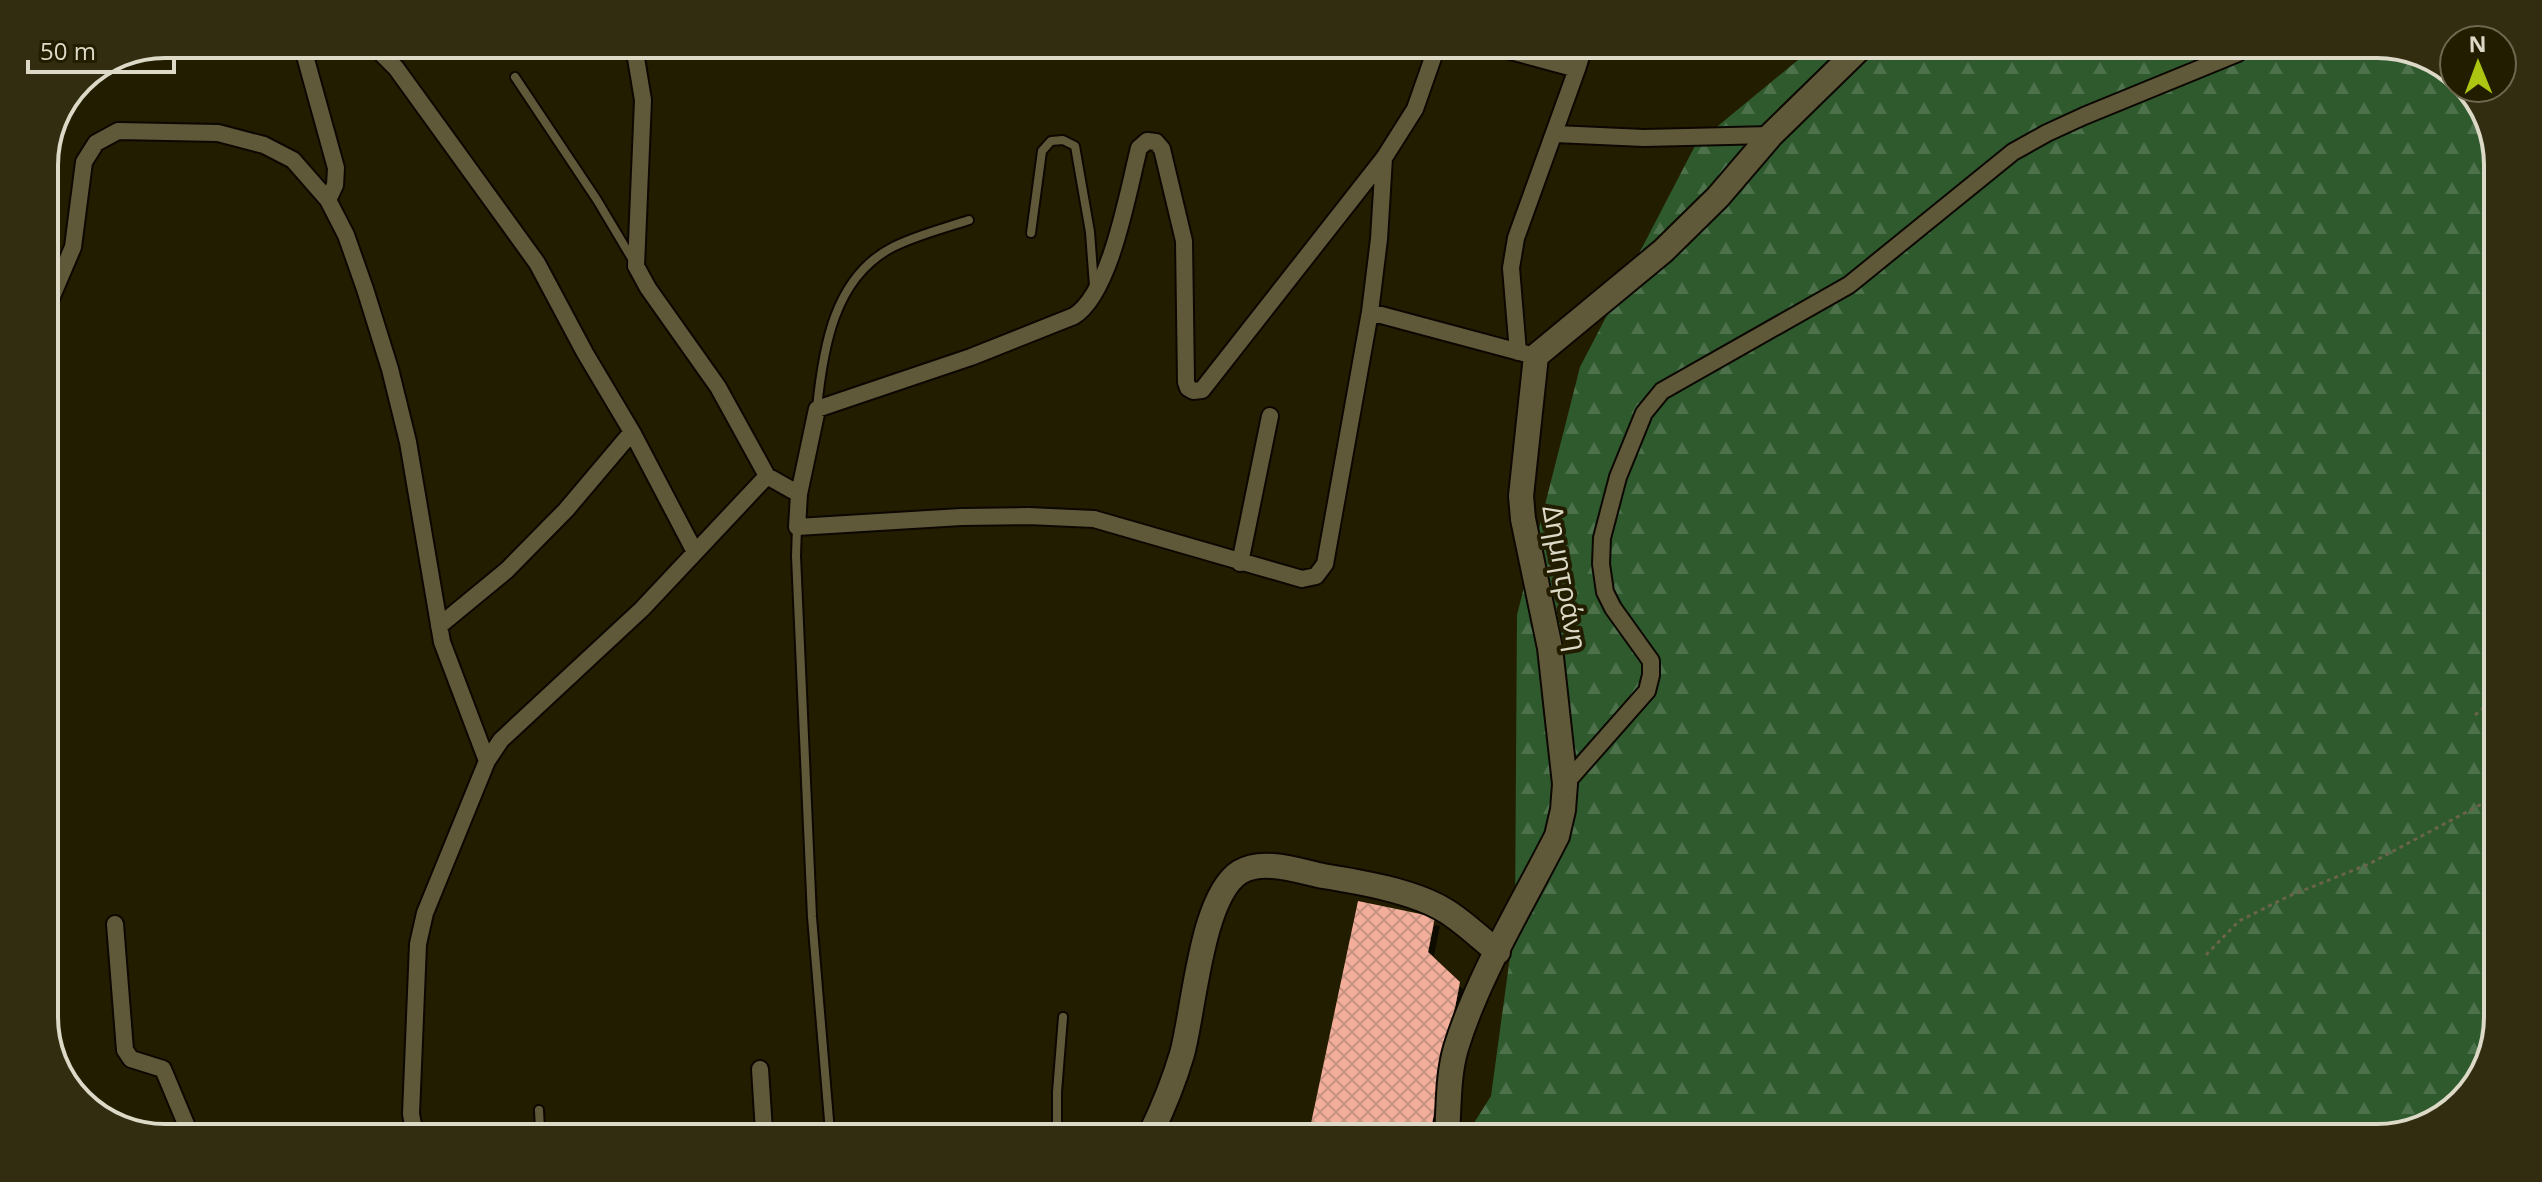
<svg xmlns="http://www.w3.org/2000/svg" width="2542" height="1182" viewBox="0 0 2542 1182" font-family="'Open Sans',sans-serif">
  <defs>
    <pattern id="forest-firs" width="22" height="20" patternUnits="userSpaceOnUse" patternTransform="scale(2)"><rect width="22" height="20" fill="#2f5a2e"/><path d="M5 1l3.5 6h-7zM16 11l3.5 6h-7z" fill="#4d714b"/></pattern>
    <pattern id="building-cross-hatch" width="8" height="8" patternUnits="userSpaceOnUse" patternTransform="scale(2)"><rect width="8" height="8" fill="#f2ae9a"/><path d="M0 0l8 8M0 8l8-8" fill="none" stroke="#c69382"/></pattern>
    <filter id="shadow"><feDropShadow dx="5" dy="9" stdDeviation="0" flood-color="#0009"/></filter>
  </defs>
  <rect width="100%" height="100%" fill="#231d00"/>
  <path fill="url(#forest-firs)" d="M1809,51L2424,53L2454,78V88H2466L2477,97L2498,157L2489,1064L2445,1117L2378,1138L1467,1134L1491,1096L1515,920L1517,615L1580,367L1696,144Z"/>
  <path fill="url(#building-cross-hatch)" filter="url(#shadow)" d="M1358,901L1435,917L1428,952L1460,982L1430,1134H1337L1310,1128Z"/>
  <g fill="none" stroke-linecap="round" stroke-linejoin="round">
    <defs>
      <path id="lane" d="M515,77L597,200L634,262
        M1031,233L1042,151L1051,141L1063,140L1075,146L1090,232L1094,286
        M817,408C823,348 834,277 893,247C917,235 945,228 969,220
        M797,527L796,556L812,917L830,1132
        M539,1110L540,1130
        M1057,1133V1092L1063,1017"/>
      <path id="street" d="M302,45L336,168L335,185L328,200
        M373,45L396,68L537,263L585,353L632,432
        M634,46L643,100L636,266L648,288L718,387L767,476
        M1507,50L1577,69L1583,50
        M1555,134L1644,138L1771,135
        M1370,312L1527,354
        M44,315L73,247L84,162L96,143L118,131L218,133L264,145L293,160L328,200L346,235L365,289L390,369L408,442L442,642L487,761
        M1518,352L1511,268L1516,238L1577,69
        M799,494L797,527L961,517L1028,516L1094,519L1302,579L1316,576L1325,564L1370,312L1379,239L1384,158
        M1240,563L1270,416
        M439,626L507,570L566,510L632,432L695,552
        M1565,784L1647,691L1651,675V661L1613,608L1605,592L1601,564L1602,538L1618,477L1644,413L1662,391L1849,285L2013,152L2047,133L2084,116L2238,53
        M115,924L125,1050L131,1059L163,1069L188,1129
        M760,1069L764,1131
        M414,1130L411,1114L418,944L425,913L487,761L501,740L642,609L767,476L799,494L817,409L971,357L1074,316C1111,293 1128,191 1139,148L1147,141L1156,142L1162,149L1184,241L1186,382L1188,388L1193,391L1202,390L1384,158L1415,109L1436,49"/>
      <path id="secondary" d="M1151,1133C1163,1108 1174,1081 1182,1054C1194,1011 1201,896 1240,872C1263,858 1299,871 1323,876C1360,882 1414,891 1446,911C1464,922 1481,939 1498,952
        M1447,1134C1449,1106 1448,1075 1456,1048C1478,976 1523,903 1557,836L1563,810L1565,784L1550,648L1523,519L1521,496L1536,356L1663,251L1718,197L1771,135L1857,51"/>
    </defs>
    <use href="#lane" stroke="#0c0700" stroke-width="12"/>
    <use href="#street" stroke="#0c0700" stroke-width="20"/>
    <use href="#secondary" stroke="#0c0700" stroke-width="28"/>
    <path stroke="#69644b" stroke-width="3" stroke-dasharray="4 4" stroke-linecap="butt" d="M2475,715L2492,701
      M2206,955L2239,921L2289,896L2369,864L2491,799"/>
    <use href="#lane" stroke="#605939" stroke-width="8"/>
    <use href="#street" stroke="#605939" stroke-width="16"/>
    <use href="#secondary" stroke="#605939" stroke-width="24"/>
  </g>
  <g text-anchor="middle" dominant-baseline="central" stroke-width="8" stroke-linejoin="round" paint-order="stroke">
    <g font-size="28" fill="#dcd9c7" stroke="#231d00">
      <text transform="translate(1566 578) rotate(80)">Δημητράνη</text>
    </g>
  </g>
  <path d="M0 0H2542V1182H0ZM165 58H2377A107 107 0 0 1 2484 165V1017A107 107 0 0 1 2377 1124H165A107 107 0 0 1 58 1017V165A107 107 0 0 1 165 58Z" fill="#322c10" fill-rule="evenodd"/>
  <path fill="none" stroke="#dcd9c7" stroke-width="4" d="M165 58H2377A107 107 0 0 1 2484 165V1017A107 107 0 0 1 2377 1124H165A107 107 0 0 1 58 1017V165A107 107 0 0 1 165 58Z"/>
  <g transform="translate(2478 64) rotate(359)"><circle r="38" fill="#231d00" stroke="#6d6850" stroke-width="2"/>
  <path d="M0-6L14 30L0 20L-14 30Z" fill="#acc611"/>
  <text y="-12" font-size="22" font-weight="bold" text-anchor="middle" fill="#dcd9c7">N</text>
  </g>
  <path d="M28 60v12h146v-12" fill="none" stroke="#dcd9c7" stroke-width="4"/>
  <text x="40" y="60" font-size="24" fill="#dcd9c7" stroke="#231d00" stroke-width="6" paint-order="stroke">50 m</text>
</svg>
